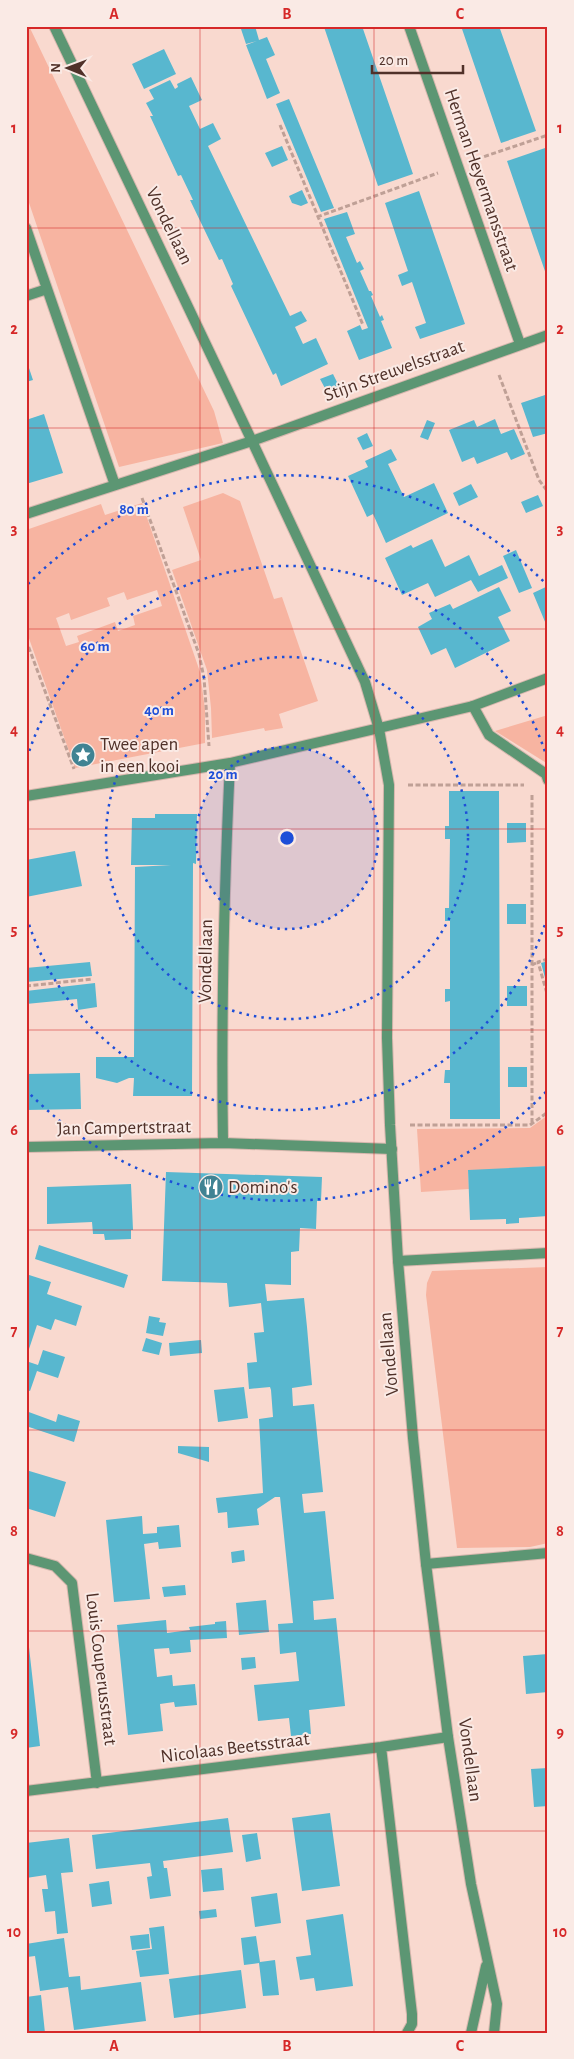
<svg xmlns="http://www.w3.org/2000/svg" width="574" height="2059" viewBox="0 0 574 2059" font-family="'Alegreya Sans',sans-serif">
  <rect width="100%" height="100%" fill="#f9d9cf"/>
  <path fill="#f7b4a1" fill-rule="evenodd" d="M26,26H29L214,411L223,443L119,467L26,194Z
    M223,493L240,501L274,599L282,597L318,701L279,714L283,728L265,731L264,728L212,738L211,708L207,670L172,570L201,560L183,507Z
    M142,503L200,672L205,709V743L75,768L26,630V530L101,504L105,515ZM157,590L162,606L133,616L135,625L118,631L115,622L77,636L79,642L66,646L56,618L69,613L71,620L110,606L107,598L124,592L127,600Z
    M548,715V764L495,731Z
    M548,1115V1166L468,1171L469,1189L421,1192L417,1129L530,1128Z
    M548,1267V1543L530,1547L457,1548L426,1295L427,1283L432,1271Z"/>
  <path fill="#58b7cf" d="M240,26H255L259,40L267,37L275,55L266,59L280,93L267,99L246,45L257,41L246,44Z
    M362,26L413,174L378,186L324,27Z
    M461,26H499L536,131L501,143Z
    M164,49L176,74L144,89L132,64Z
    M191,77L202,100L189,106L200,129L213,123L221,139L208,146L290,316L301,311L307,321L295,327L303,344L316,338L328,364L281,386L276,373L273,375L231,286L233,284L222,259L219,260L190,200H193L181,175L178,176L150,116H153L146,103L154,99L149,90L170,80L175,89L178,87L177,84Z
    M289,99L310,150L334,208L321,212L276,104Z
    M282,146L288,160L272,167L265,153Z
    M548,147V277H547L507,161Z
    M302,190L308,203L301,206L292,203L289,196Z
    M419,191L465,324L420,339L415,327L426,323L412,282L402,286L398,275L408,271L385,203Z
    M347,212L355,234L346,237L357,263L360,261L364,269L360,271L369,291H371L373,295L371,296L380,317L382,315L384,320L381,321L392,348L359,360L347,331L360,325L362,330L368,328L324,219Z
    M26,359L33,380L26,382Z
    M333,374L339,386L327,392L320,379Z
    M548,394V433L533,437L521,403Z
    M44,414L63,473L26,484V420Z
    M495,419L501,434L514,429L525,454L511,460L507,452L477,464L474,457L462,462L449,430L474,420L477,427Z
    M427,420L435,423L428,440L420,437Z
    M367,433L373,446L363,450L357,438Z
    M391,449L397,460L388,464L404,497L434,483L448,513L386,543L373,514L367,517L348,476L368,467L365,461Z
    M471,484L478,497L459,506L453,493Z
    M538,495L543,506L526,513L521,502Z
    M432,539L445,567L469,555L479,576L502,565L508,578L478,592L471,580L435,597L428,583L402,595L385,558L411,545L413,548Z
    M516,550L532,588L519,593L503,556Z
    M548,586V629L533,593Z
    M499,587L511,611L498,617L510,641L455,668L446,648L431,655L418,627L432,619L429,613L450,604L453,609Z
    M449,791H499L500,1119H450V1083H444L445,1070H450V1001L445,1002V989H450V921H445V908H449L450,839H445V826H449Z
    M155,814H197L196,864L193,863V866L192,1096H133L134,1078H129L117,1083L96,1078V1057H134L135,867L171,865H131L132,818H155Z
    M507,823H526V842L507,843Z
    M75,851L82,886L26,897V860Z
    M507,904H526V924H507Z
    M548,961V985H547L541,963Z
    M90,962L92,976L26,982V968Z
    M95,983L97,1007L78,1010L77,999L26,1004V991Z
    M507,986H527V1006H507Z
    M508,1067H527V1087H508Z
    M80,1073L81,1109L26,1110V1074Z
    M548,1166V1216L519,1218V1223L506,1224V1219L470,1220L468,1170Z
    M166,1172L322,1177L321,1201H317L316,1229L300,1228L299,1251L291,1252V1285L265,1284L267,1301L304,1298L307,1327L312,1385L292,1388L293,1406L314,1404L323,1492L302,1494L304,1513L325,1511L334,1599L313,1601L314,1620L336,1618L345,1706L309,1710L311,1734L291,1736L289,1718L258,1721L254,1685L299,1681L296,1652L280,1654L278,1624L293,1623L280,1497H275L257,1509L259,1525L228,1528L227,1512L218,1513L216,1498L263,1493L259,1419L273,1417L271,1390L270,1387L249,1389L247,1363L257,1362L254,1333L264,1332L261,1303L229,1307L227,1283L162,1281Z
    M131,1184L133,1230H131V1239L105,1240L104,1234H93L92,1222L47,1224V1187Z
    M39,1245L128,1275L124,1288L35,1259Z
    M26,1274L51,1282L47,1294L82,1306L76,1326L55,1319L51,1330L37,1325L27,1355Z
    M149,1316L160,1318L159,1322L166,1323L163,1336L146,1333Z
    M146,1338L162,1343L159,1355L142,1351Z
    M201,1340L202,1353L170,1356L169,1343Z
    M43,1350L65,1357L58,1378L37,1371L30,1391L26,1390V1361L38,1365Z
    M244,1387L248,1418L218,1422L214,1390Z
    M26,1411L56,1422L58,1414L80,1421L74,1442L26,1426Z
    M178,1446L209,1447V1462L178,1453Z
    M26,1470L66,1482L55,1517L26,1508Z
    M142,1516L143,1534L157,1533V1527L179,1525L181,1547L159,1549L158,1542L144,1544L150,1599L114,1602L106,1520Z
    M244,1550L245,1561L232,1563L231,1552Z
    M185,1585L186,1595L164,1597L162,1587Z
    M266,1600L269,1632L239,1635L236,1603Z
    M26,1620L40,1746L26,1748Z
    M166,1620L167,1633L190,1630L189,1627L215,1624V1622L226,1621L227,1638L190,1640L191,1652L170,1654L169,1648L154,1649L157,1677L172,1675L173,1686L195,1684L197,1705L175,1707L174,1702L160,1704L163,1731L128,1735L117,1625Z
    M548,1654V1692L526,1694L523,1656Z
    M255,1657L256,1668L242,1670L241,1658Z
    M548,1768V1806L534,1807L531,1769Z
    M330,1813L340,1886L302,1891L292,1818Z
    M228,1818L233,1852L163,1861L164,1868H167L171,1896L150,1899L147,1877L152,1876L150,1863L96,1869L92,1835Z
    M257,1833L261,1859L246,1862L242,1835Z
    M69,1838L73,1872L61,1873L68,1933L57,1934L55,1911L45,1912L42,1889H48L46,1875L26,1878V1843Z
    M222,1868L224,1890L203,1892L201,1870Z
    M109,1881L112,1904L92,1907L89,1884Z
    M277,1893L281,1923L255,1927L251,1897Z
    M216,1909L217,1917L200,1919L199,1911Z
    M343,1914L353,1986L316,1991L314,1978L300,1980L296,1957L311,1955L306,1920Z
    M164,1926L169,1974L140,1977L136,1951L152,1949L149,1928Z
    M149,1934L150,1948L132,1950L130,1936Z
    M256,1936L260,1962L275,1960L279,1995L263,1996L259,1963L244,1965L241,1938Z
    M64,1938L69,1977L80,1976L81,1990L141,1982L146,2021L74,2030L68,1987L40,1991L35,1956L27,1957L26,1955V1944Z
    M241,1970L246,2008L174,2018L169,1979Z
    M41,1995L45,2033H26V1997Z"/>
  <g fill="none" stroke-linecap="round" stroke-linejoin="round">
    <defs>
      <path id="service" d="M473,706L489,735L546,774L548,780"/>
      <path id="minor" d="M409,26L520,344
        M26,228L115,485
        M26,296L47,289
        M26,514L252,441L548,335
        M26,796L230,763L473,706L548,678
        M223,1143C221,1016 224,890 230,763
        M26,1147L223,1143L392,1149
        M398,1261L548,1253
        M26,1558L55,1566L72,1583L97,1783
        M426,1564L548,1553
        M381,1747L412,2014V2024L407,2033
        M26,1791L381,1747L448,1737"/>
      <path id="tertiary" d="M54,26L252,441L365,682L379,729L389,785L387,1038L390,1125L398,1261L413,1438L426,1564L448,1737L471,1884L497,2004L494,2033
        M471,2033L486,1966"/>
    </defs>
    <use href="#service" stroke="#d7b7ae" stroke-width="12"/>
    <use href="#minor" stroke="#d7b7ae" stroke-width="12"/>
    <use href="#tertiary" stroke="#d7b7ae" stroke-width="12"/>
    <path stroke="#bfa096" stroke-width="3" stroke-dasharray="5 2.5" stroke-linecap="butt" d="M280,125L363,325
      M477,159L548,135
      M317,217L438,173
      M499,375L539,480L548,492
      M142,498L199,654L204,678L209,746
      M26,640L74,769
      M408,785H524
      M548,959L538,962L548,997
      M532,965V793
      M26,986L93,979
      M532,1123V965L538,962
      M410,1125H530L548,1112"/>
    <use href="#service" stroke="#5c9673" stroke-width="10"/>
    <use href="#minor" stroke="#5c9673" stroke-width="10"/>
    <use href="#tertiary" stroke="#5c9673" stroke-width="10"/>
  </g>
  <path fill="none" stroke="#d62828" stroke-width="1" stroke-opacity="0.55" d="M200,26V2033M374,26V2033M26,228H548M26,428H548M26,629H548M26,829H548M26,1030H548M26,1230H548M26,1430H548M26,1631H548M26,1831H548"/>
  <circle cx="287" cy="838" r="91" fill="#1d4ed8" fill-opacity=".12"/>
  <g fill="none" stroke="#1d4ed8" stroke-width="2.5" stroke-dasharray="2.5 5">
    <circle cx="287" cy="838" r="91"/>
    <circle cx="287" cy="838" r="181"/>
    <path d="M547 918A272 272 0 0 1 27 918M27 758A272 272 0 0 1 547 758"/>
    <path d="M546 1092A363 363 0 0 1 28 1092M28 584A363 363 0 0 1 546 584"/>
  </g>
  <defs>
    <symbol id="sight-disc" viewBox="-11 -11 22 22"><circle r="9.5" fill="#408393" stroke="#faeae5"/><path d="M0-6L1.8-2.2L6-1.7L2.9 1.2L3.7 5.4L0 3.3L-3.7 5.4L-2.9 1.2L-6-1.7L-1.8-2.2Z" fill="#fff"/></symbol>
    <symbol id="restaurant-disc" viewBox="-11 -11 22 22"><circle r="9.5" fill="#408393" stroke="#faeae5"/><path d="M-5-6h1v4h1v-4h1v4h1v-4h1v5L-1.5 .5V6h-2V.5L-5-1ZM5-6V6H3V1.5H1.5Q1.5-4 5-6Z" fill="#fff"/></symbol>
  </defs>
  <g fill-rule="evenodd">
    <use href="#sight-disc" x="69" y="741" width="28" height="28"/>
    <use href="#restaurant-disc" x="197" y="1173" width="28" height="28"/>
  </g>
  <g text-anchor="middle" dominant-baseline="central" stroke-width="4" stroke-linejoin="round" paint-order="stroke">
    <g font-size="19" fill="#503129" stroke="#faeae5">
      <text transform="translate(481 180) rotate(71)">Herman Heyermansstraat</text>
      <text transform="translate(169 226) rotate(64)">Vondellaan</text>
      <text transform="translate(394 371) rotate(-20)">Stijn Streuvelsstraat</text>
      <text transform="translate(206 961) rotate(-89)">Vondellaan</text>
      <text transform="translate(124 1128) rotate(-1)">Jan Campertstraat</text>
      <text transform="translate(389 1354) rotate(-95)">Vondellaan</text>
      <text transform="translate(101 1669) rotate(83)">Louis Couperusstraat</text>
      <text transform="translate(235 1748) rotate(-7)">Nicolaas Beetsstraat</text>
      <text transform="translate(470 1760) rotate(82)">Vondellaan</text>
    </g>
    <g font-size="19" fill="#503129" stroke="#faeae5" text-anchor="start">
      <text x="100" y="744">Twee apen<tspan x="100" dy="22">in een kooi</tspan></text>
      <text x="228" y="1187">Domino's</text>
    </g>
  </g>
  <circle cx="287" cy="838" r="8" fill="#1d4ed8" stroke="#faeae5" stroke-width="2.5"/>
  <g font-size="15" text-anchor="middle" font-weight="bold" fill="#1d4ed8" stroke="#faeae5" stroke-width="4" stroke-linejoin="round" paint-order="stroke">
    <text x="134" y="514">80 m</text>
    <text x="95" y="651">60 m</text>
    <text x="159" y="715">40 m</text>
    <text x="223" y="779">20 m</text>
  </g>
  <rect width="574" height="2059" fill="none" stroke="#faeae5" stroke-width="55"/>
  <g transform="translate(68 68) rotate(271)" stroke="#faeae5" stroke-width="4" paint-order="stroke">
  <path d="M0-4L9 19L0 12L-9 19Z" fill="#503129"/>
  <text y="-8" font-size="14" font-weight="bold" text-anchor="middle" fill="#503129">N</text>
  </g>
  <path d="M372 65v8h91v-8" fill="none" stroke="#503129" stroke-width="2.5"/>
  <text x="379" y="65" font-size="15" fill="#503129" stroke="#faeae5" stroke-width="4" paint-order="stroke">20 m</text>
  <rect x="28" y="28" width="518" height="2004" fill="none" stroke="#d62828" stroke-width="2"/>
  <g font-size="16" text-anchor="middle" font-weight="bold" fill="#d62828">
    <text x="114" y="19">A</text>
    <text x="287" y="19">B</text>
    <text x="460" y="19">C</text>
    <text x="14" y="133">1</text>
    <text x="560" y="133">1</text>
    <text x="14" y="334">2</text>
    <text x="560" y="334">2</text>
    <text x="14" y="534">3</text>
    <text x="560" y="534">3</text>
    <text x="14" y="735">4</text>
    <text x="560" y="735">4</text>
    <text x="14" y="935">5</text>
    <text x="560" y="935">5</text>
    <text x="14" y="1135">6</text>
    <text x="560" y="1135">6</text>
    <text x="14" y="1336">7</text>
    <text x="560" y="1336">7</text>
    <text x="14" y="1536">8</text>
    <text x="560" y="1536">8</text>
    <text x="14" y="1737">9</text>
    <text x="560" y="1737">9</text>
    <text x="14" y="1937">10</text>
    <text x="560" y="1937">10</text>
    <text x="114" y="2051">A</text>
    <text x="287" y="2051">B</text>
    <text x="460" y="2051">C</text>
  </g>
</svg>
